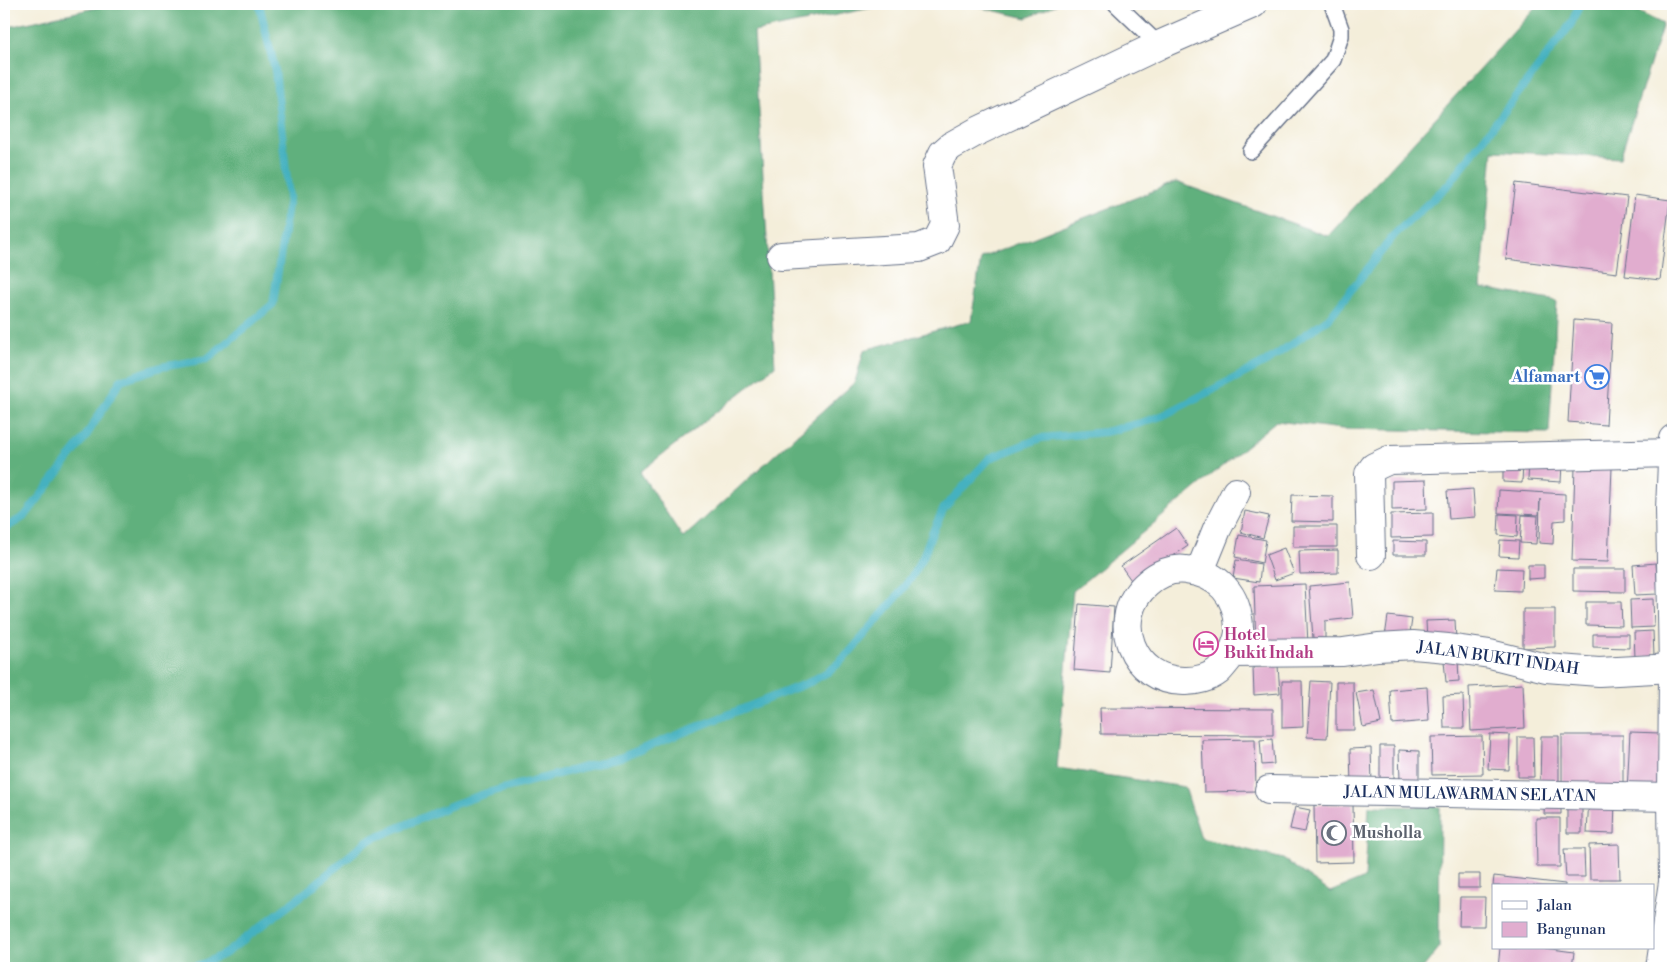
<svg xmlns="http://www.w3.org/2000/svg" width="1677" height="972" viewBox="0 0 1677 972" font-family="'Libre Bodoni',serif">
  <rect width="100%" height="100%" fill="#fff"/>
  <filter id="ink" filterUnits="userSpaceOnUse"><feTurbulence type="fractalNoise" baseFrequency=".02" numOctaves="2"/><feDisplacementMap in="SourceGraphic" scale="10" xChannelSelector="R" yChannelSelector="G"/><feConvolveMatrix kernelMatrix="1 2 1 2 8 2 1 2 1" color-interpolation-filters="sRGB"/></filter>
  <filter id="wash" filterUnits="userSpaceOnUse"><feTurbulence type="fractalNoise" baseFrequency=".0096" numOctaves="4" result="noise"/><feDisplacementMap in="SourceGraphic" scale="20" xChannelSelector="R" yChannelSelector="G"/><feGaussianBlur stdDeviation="1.12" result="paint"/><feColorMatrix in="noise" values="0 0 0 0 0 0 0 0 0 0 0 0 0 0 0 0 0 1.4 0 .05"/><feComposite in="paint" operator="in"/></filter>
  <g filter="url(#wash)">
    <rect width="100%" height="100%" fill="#f4eeda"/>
    <path fill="#60b07d" stroke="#3e706e" d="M113,4H890L754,32L775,366L640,472L683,538L855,382L864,350L971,321L981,258L1176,182L1328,236L1539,4H1622L1663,24L1620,158L1493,151L1481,288L1557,301L1549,433L1342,429L1276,421L1073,591L1057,768L1185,787L1201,838L1283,859L1330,892L1365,878L1369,806L1440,807L1439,948L1423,968H4V28Z
      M964,4H1057L1027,18Z"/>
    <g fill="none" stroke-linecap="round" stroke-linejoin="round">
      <path stroke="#44b1c0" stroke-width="8" d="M4,529L25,516L84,439L121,380L161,367L207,359L273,304L289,198L275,70L259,4
        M190,968L205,963L226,953L305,893L367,841L455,804L487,793L622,757L810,682L831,670L848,654L896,598L911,578L923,557L932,533L944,508L990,458L1041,438L1105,432L1141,423L1164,415L1266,362L1329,318L1395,234L1449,184L1571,24L1580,4"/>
    </g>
    <g id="blocks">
      <path fill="#e1adcf" d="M1516,183L1627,197L1617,273L1506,259Z
        M1635,195L1670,200L1660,280L1625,276Z
        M1574,320L1612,323L1606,425L1568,422Z
        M1503,461L1523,462L1522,483L1503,482Z
        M1529,462L1562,464L1561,482L1528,480Z
        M1575,467L1612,468L1608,562L1572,561Z
        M1426,480L1427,509L1392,510V481Z
        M1473,489L1475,517L1449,519L1447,491Z
        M1499,490L1565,494V520L1554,521L1553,544L1539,543L1540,499L1539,515L1498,513Z
        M1292,495L1333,496V522L1291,521Z
        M1245,511L1269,516L1263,538L1241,532Z
        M1433,513V537L1391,538V514Z
        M1499,514L1518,515L1517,537L1498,535Z
        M1522,515L1538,516L1536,544L1520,543Z
        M1293,526H1337V547H1293Z
        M1176,528L1188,546L1133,583L1121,566Z
        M1239,535L1266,540L1262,563L1235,557Z
        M1500,540L1519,541L1518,557L1499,556Z
        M1393,541L1426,542V555H1393Z
        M1284,548L1294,573L1275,580L1266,555Z
        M1338,550V573L1300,574L1299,551Z
        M1236,560L1261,564L1259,582L1233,578Z
        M1656,563L1658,594L1635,595L1633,565Z
        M1528,565H1544V578L1528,579Z
        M1497,568L1522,569L1521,591L1495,590Z
        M1573,569H1625V592L1573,591Z
        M1350,582L1353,618L1325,621V638H1313L1309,586Z
        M1305,584L1308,644L1256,646L1254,586Z
        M1653,599L1654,627L1631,628L1630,600Z
        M1586,602H1621L1622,626L1586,625Z
        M1079,604L1114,607L1110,673L1074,670Z
        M1523,609H1555V647L1523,648Z
        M1388,616L1412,619L1409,640L1385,637Z
        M1455,620L1456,640L1427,641L1426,621Z
        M1653,631L1654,657L1635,658L1634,632Z
        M1593,634H1629V648L1593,647Z
        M1458,660L1459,681L1446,682L1444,661Z
        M1278,666L1280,693L1254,695L1253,667Z
        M1282,681H1302L1303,727L1282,728Z
        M1311,681L1330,682L1327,738L1307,737Z
        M1336,682H1353L1354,730H1336Z
        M1523,684L1525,728L1471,731L1469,687Z
        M1427,687L1429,721L1392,724L1390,690Z
        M1374,690L1381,723L1363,727L1356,693Z
        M1463,695L1464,728H1444L1443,696Z
        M1100,708L1273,709V735L1101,734Z
        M1630,732L1660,733L1658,794L1627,792Z
        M1490,734L1510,735L1509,770L1488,769Z
        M1562,735H1623V793L1562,792Z
        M1482,736L1483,774L1432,775L1431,737Z
        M1541,736H1559V791L1540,790Z
        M1518,737H1533L1534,777H1518Z
        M1255,739L1256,791L1204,792L1202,740Z
        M1272,739L1274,764L1262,765L1260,740Z
        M1380,746H1394V782H1380Z
        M1371,748L1372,784L1351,785L1350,749Z
        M1399,750L1419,751V780H1400Z
        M1545,797L1561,798V814H1544Z
        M1567,798L1582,799V833H1567Z
        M1589,798L1615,800L1614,834L1587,833Z
        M1353,804L1354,862L1315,863L1314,805Z
        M1295,807L1310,810L1305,832L1290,829Z
        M1536,818H1560V867H1537Z
        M1619,844L1620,879H1590L1589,845Z
        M1564,849H1584L1585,877H1566Z
        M1458,874H1480V888H1458Z
        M1494,876L1565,884V886H1493Z
        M1460,897H1485L1484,926H1459Z
        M1500,948H1544L1574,952L1572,968H1498Z"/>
    </g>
  </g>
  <g filter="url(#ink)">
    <use href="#blocks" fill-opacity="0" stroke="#677289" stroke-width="1"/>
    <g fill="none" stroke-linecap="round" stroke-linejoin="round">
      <defs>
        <path id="lane" d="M1116,4L1159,45
          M1251,151L1333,60L1341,36V29L1332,4"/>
        <path id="street" d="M781,256L919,248L937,241L945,225L937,166L943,153L951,146L976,132L1159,45L1253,4
          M1371,555L1369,474L1374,467L1389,460L1673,453
          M1200,571L1217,529L1236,492
          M1233,653C1235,645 1240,636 1239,628C1238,595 1218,573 1186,570C1172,568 1158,574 1148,583C1107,617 1132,683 1186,681C1196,681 1209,678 1218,671C1223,666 1228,659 1233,653L1343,652L1378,647L1413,645L1448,648L1490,654L1546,668L1599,672L1673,668
          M1269,790L1672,797"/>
        <path id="secondary" d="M1673,439L1670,509L1673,667
          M1660,968L1673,882L1672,797L1673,673"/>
      </defs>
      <use href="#lane" stroke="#677289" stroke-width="18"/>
      <use href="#street" stroke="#677289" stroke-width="30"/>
      <use href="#secondary" stroke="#677289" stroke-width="30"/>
      <use href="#lane" stroke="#fff" stroke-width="15"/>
      <use href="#street" stroke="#fff" stroke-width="28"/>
      <use href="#secondary" stroke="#fff" stroke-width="28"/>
    </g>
  </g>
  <defs>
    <symbol id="supermarket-ring" viewBox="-11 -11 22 22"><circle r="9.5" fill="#fff" stroke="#3f7fe0" stroke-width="1.5"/><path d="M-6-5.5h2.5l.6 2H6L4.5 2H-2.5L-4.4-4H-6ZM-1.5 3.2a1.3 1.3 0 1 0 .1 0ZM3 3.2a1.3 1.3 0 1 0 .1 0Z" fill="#3f7fe0"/></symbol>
    <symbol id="hotel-ring" viewBox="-11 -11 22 22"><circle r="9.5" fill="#fff" stroke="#d1479c" stroke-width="1.5"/><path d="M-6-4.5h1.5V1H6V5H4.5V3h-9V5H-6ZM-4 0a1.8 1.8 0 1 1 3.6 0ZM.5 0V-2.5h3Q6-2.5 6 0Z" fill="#d1479c"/></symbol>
    <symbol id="mosque-ring" viewBox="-11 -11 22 22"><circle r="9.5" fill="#fff" stroke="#6b7280" stroke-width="1.5"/><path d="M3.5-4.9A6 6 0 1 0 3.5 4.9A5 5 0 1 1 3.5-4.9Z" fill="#6b7280"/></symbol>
  </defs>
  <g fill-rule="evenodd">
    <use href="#supermarket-ring" x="1583" y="363" width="28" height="28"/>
    <use href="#hotel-ring" x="1192" y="630" width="28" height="28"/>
    <use href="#mosque-ring" x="1320" y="819" width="28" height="28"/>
  </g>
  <g text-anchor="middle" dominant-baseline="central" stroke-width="5" stroke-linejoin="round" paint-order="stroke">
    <g font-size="16" font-weight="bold" fill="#366cbe" stroke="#fff" text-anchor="end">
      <text x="1580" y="377">Alfamart</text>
    </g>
    <g font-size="16" font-weight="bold" fill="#b23c85" stroke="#fff" text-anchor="start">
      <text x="1224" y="635">Hotel<tspan x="1224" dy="18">Bukit Indah</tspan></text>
    </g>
    <g font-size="16" fill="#1b2f5e" stroke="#fff">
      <text transform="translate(1498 658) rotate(8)">JALAN BUKIT INDAH</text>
      <text transform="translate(1470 794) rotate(1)">JALAN MULAWARMAN SELATAN</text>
    </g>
    <g font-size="16" font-weight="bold" fill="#5b616d" stroke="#fff" text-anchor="start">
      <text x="1352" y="833">Musholla</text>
    </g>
  </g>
  <rect width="1677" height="972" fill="none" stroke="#fff" stroke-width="20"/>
  <rect x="1492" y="884" width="162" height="65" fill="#ffffff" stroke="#a4acbf"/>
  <rect x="1502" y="901" width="25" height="8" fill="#ffffff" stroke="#a4acbf"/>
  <text x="1537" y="910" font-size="15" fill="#1b2f5e">Jalan</text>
  <rect x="1502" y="922" width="25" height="15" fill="#e1adcf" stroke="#a4acbf"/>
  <text x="1537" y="934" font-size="15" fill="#1b2f5e">Bangunan</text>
</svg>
